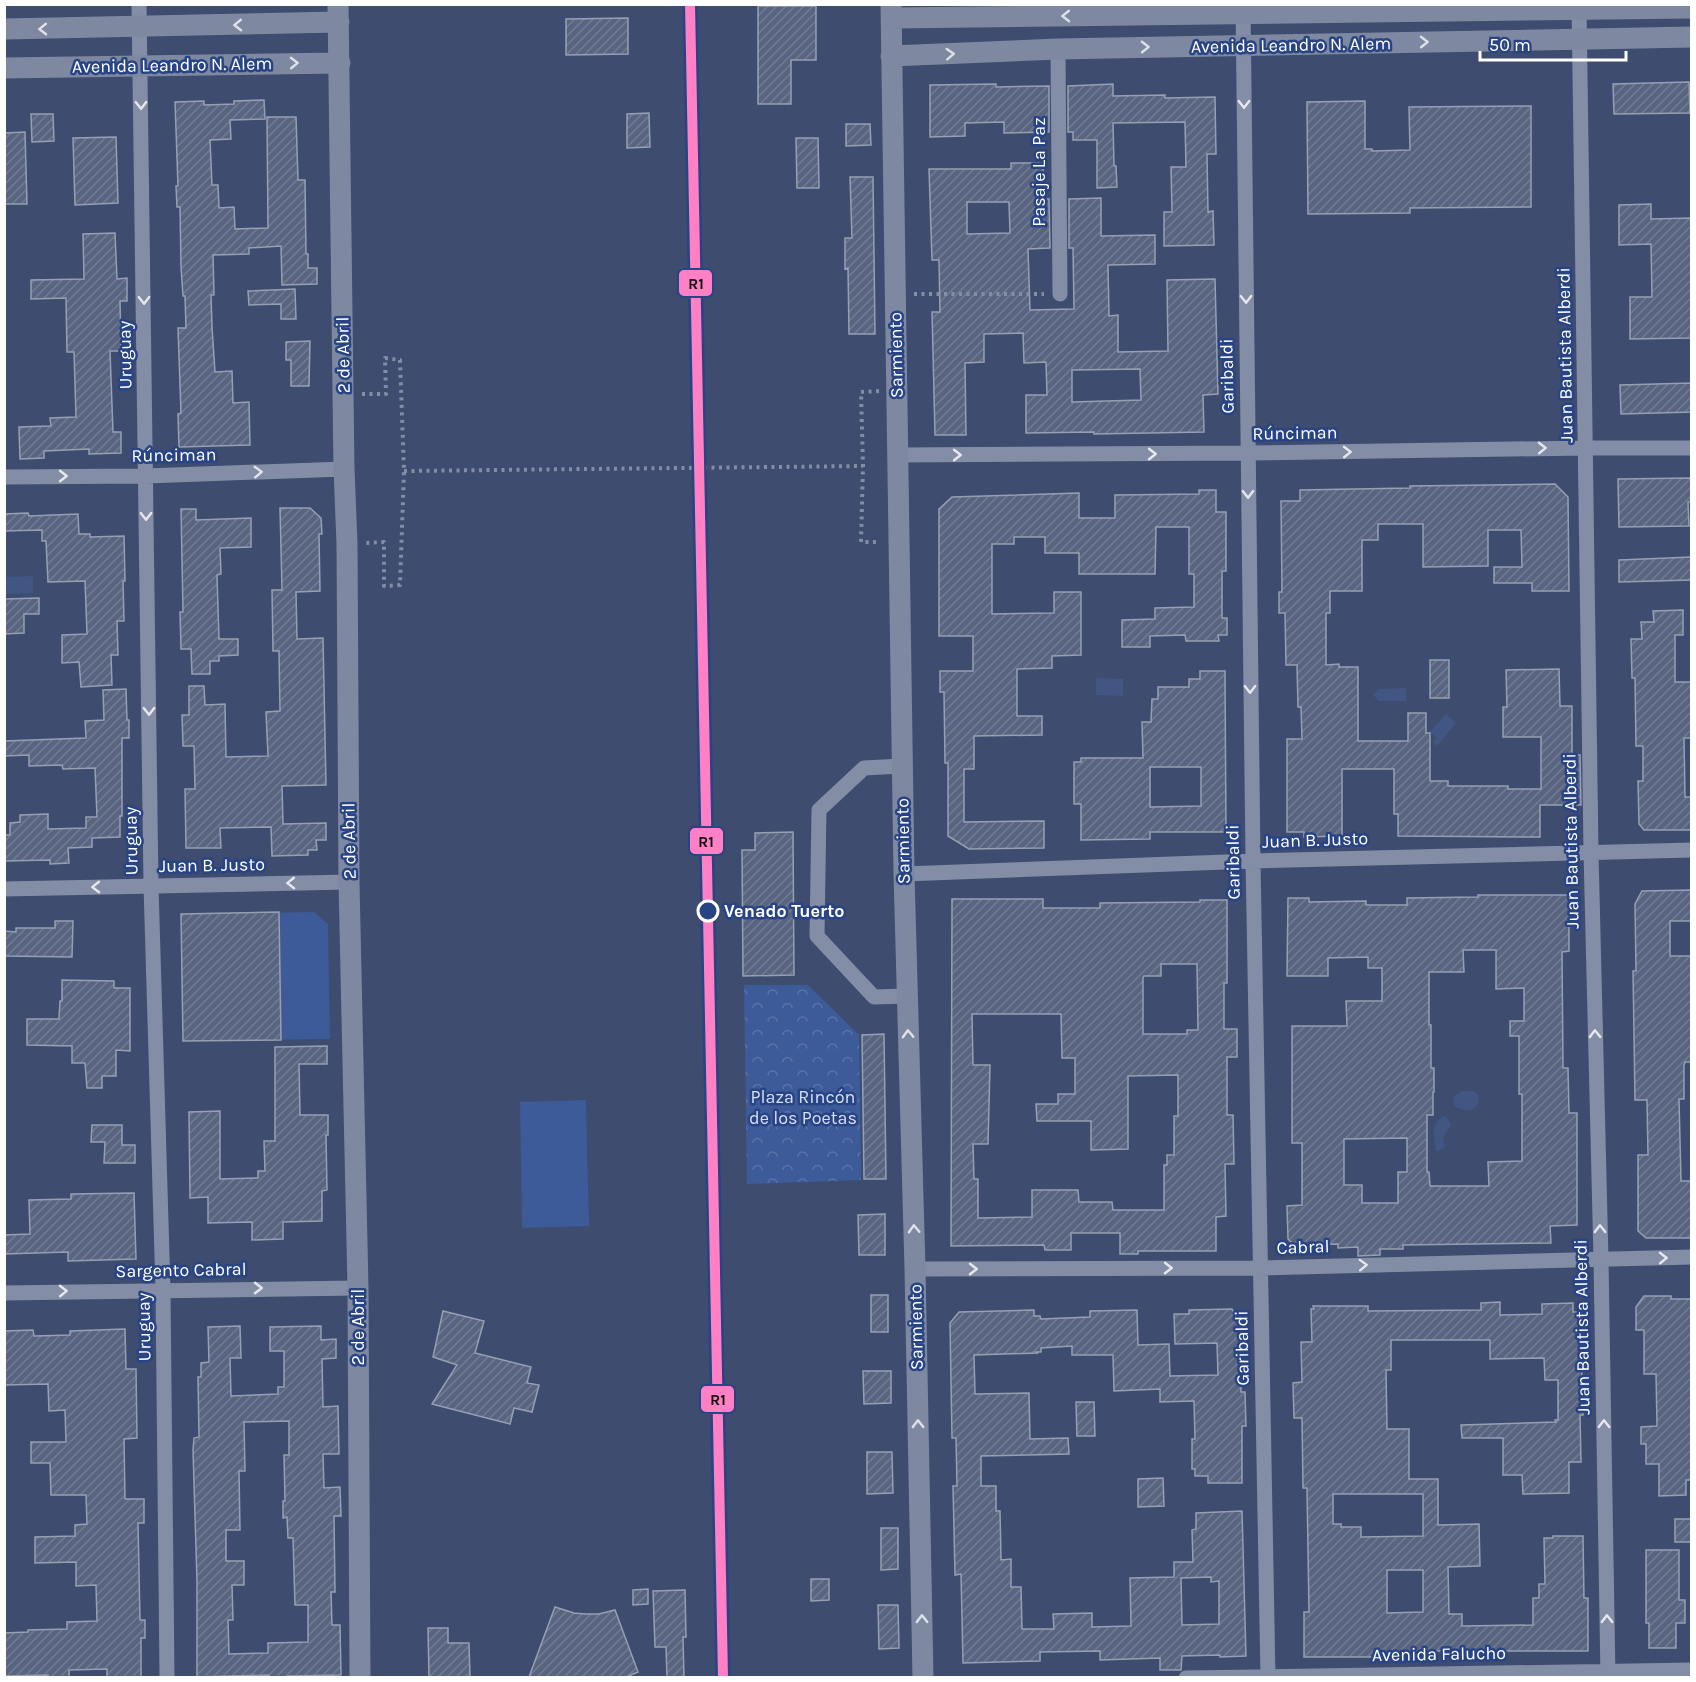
<svg xmlns="http://www.w3.org/2000/svg" width="1696" height="1682" viewBox="0 0 1696 1682" font-family="Karla,sans-serif">
  <defs>
    <pattern id="park-crowns" width="20" height="18" patternUnits="userSpaceOnUse" patternTransform="scale(1.5)"><rect width="20" height="18" fill="#3d5a99"/><path d="M2 6a3 3 0 1 1 6 0M12 15a3 3 0 1 1 6 0" fill="none" stroke="#5a73a8"/></pattern>
    <pattern id="building-hatch" width="6" height="6" patternUnits="userSpaceOnUse" patternTransform="scale(1.5)"><rect width="6" height="6" fill="#586480"/><path d="M-1 1l2-2M0 6l6-6M5 7l2-2" fill="none" stroke="#717b93"/></pattern>
  </defs>
  <rect width="100%" height="100%" fill="#3d4c6f"/>
  <path fill="#3d5a99" d="M314,912L328,924L330,1039L183,1041L181,914Z
    M586,1100L589,1226L522,1228L520,1102Z"/>
  <path fill="url(#park-crowns)" d="M744,985H808L859,1035L861,1180L747,1184Z"/>
  <path fill="#425684" d="M33,576V593L5,594V577Z
    M1096,678L1123,679V696L1096,695Z
    M1406,688V701H1379L1373,695L1379,689Z
    M1446,714L1456,723L1437,746L1433,742L1437,738L1430,732Z
    M1462,1091C1463,1091 1471,1091 1472,1091C1487,1095 1477,1120 1454,1106L1453,1097Z
    M1444,1116L1448,1119L1451,1125L1443,1138L1445,1147L1437,1152L1436,1150C1434,1137 1430,1123 1444,1116Z"/>
  <path fill="url(#building-hatch)" stroke="#97a0b3" stroke-width="1.5" fill-rule="evenodd" d="M758,6H816V60H791V104H758Z
    M628,18V54L566,55V19Z
    M1689,82L1690,113L1614,114L1613,84Z
    M996,84V87L1049,86V132L1004,133V122L965,123V136L930,137V85Z
    M1113,84V96L1165,95V98L1215,97L1216,154H1207L1208,212L1213,211L1214,245L1164,246V212H1172L1171,167H1186L1185,122L1113,123L1114,166H1116L1117,187L1097,188V140H1073V132H1068V86Z
    M264,100L265,119L230,120L231,139L210,140L212,185H218L219,208L234,207L235,229L268,228L267,117H296L298,180H305L306,254H308V268H317V284L282,285L281,246L249,248V254L213,255L214,295H211L212,327L215,372L232,371L233,403L249,402L250,445L179,447L178,414L181,413L178,328H186L185,296H183L181,267L180,207H177L176,186H178L175,102L204,101V105L234,104V101Z
    M1365,101V149H1372V151L1410,150L1409,107L1531,106V207L1410,208V213L1308,214L1307,102Z
    M649,113L650,147L627,148V114Z
    M31,114H53L54,141L32,142Z
    M846,124H870L871,145L846,146Z
    M25,132L27,204H5L4,133Z
    M116,137L118,203L75,205L73,138Z
    M796,138H818L819,188H797Z
    M1011,163H1043V195L1044,199H1049L1050,248L1028,249L1030,310L1074,309L1073,248H1069V199L1101,198V236L1155,235V264L1108,265L1109,316L1118,315V352L1168,351L1167,280L1215,279L1218,394L1203,395L1204,432L1094,434V432L1026,433V395H1047L1046,362L1024,363L1023,333L984,334V362L965,363L966,435H935L932,312H940L939,260H932L929,169H1011ZM967,202H1009L1010,233L967,234ZM1140,369L1141,400L1072,402V370Z
    M850,177H873L875,334H849L848,268L845,269V238H852Z
    M1651,204V219L1692,218V338L1630,339V297H1652L1651,244L1619,245V205Z
    M115,233L117,279L127,278V301H120L121,351H110L113,432H121V453L89,454V449L44,451V458L20,459L19,427L51,426L50,418L76,417L74,352H67L66,298L31,299V280L84,279L83,234Z
    M295,289L296,319H281V304L249,305L248,291Z
    M310,341L309,386H291V360H286V342Z
    M1692,383V412L1621,414L1620,385Z
    M1692,478V501L1688,502L1689,526L1619,527L1618,479Z
    M1555,484L1568,497L1569,591H1532V583H1494V567H1522L1521,530H1488V566L1423,567V524H1378V540H1362V591H1330V613H1326V665L1339,664V667H1358V741H1408V713H1426V733H1430V781H1448V786H1508V789H1541V737H1503V707H1507L1506,670L1559,669L1560,706H1572V755H1580L1581,805H1540V837L1398,836V814H1394V769H1342V836L1304,837V832H1287V739H1302L1301,707H1298L1297,665H1286L1285,613H1279V592H1282L1281,501H1300V490L1410,488V486Z
    M1199,490H1216V512H1226V571H1222V618H1227V635H1218L1219,641H1186L1185,635L1150,636V647H1122V620L1155,619V608L1194,607V574H1189V527H1156L1155,574H1079V553H1045V537H1014V544H992V614L1054,613V592H1081V655L1052,656V668L1017,669V716H1042V735L974,736V769H964V822L1044,821V848L969,849L948,836V763H945L944,692H940V671H973V636H939V509L952,497L1079,493V518H1115V495L1199,494Z
    M280,508H310L321,518L322,534H319L320,591L296,592L297,639L323,638L326,785L282,786L283,824L326,823V840H316L317,850H308V855L272,856L271,827L220,828L221,848H186L185,789H195L194,746H183L182,715H189V686H204L205,705L225,704L226,757L268,756L266,712L280,711L279,651H273L272,590H282Z
    M181,509H196V520L251,518V547L220,548L221,574L217,575L219,639H238V655L219,656V661H210V674H192L191,649H181L180,612H183Z
    M28,513L29,516L78,514L79,534H90V537L124,536L125,581H123L124,621H117L118,655H111L112,685L81,687L79,662L62,663V635L87,634L85,581L48,582L46,541H42V530L4,531V514Z
    M1692,557V580L1619,582V560Z
    M39,598V614H24V633L4,634V599Z
    M1683,610V635H1675V682H1692L1691,738H1684L1685,797H1692V830H1644L1639,824L1638,781H1643V746H1636L1635,678H1632L1631,639H1642L1641,622H1654L1653,611Z
    M1430,660H1449V698H1430Z
    M1200,671H1225L1226,832H1150V839L1081,840V804H1074V762H1081V758H1143L1142,722H1151L1152,699H1158V687H1189V679H1200ZM1150,767H1201V806L1150,807Z
    M126,689L127,720H129V738H122V816H120V837L92,838V847L68,848L69,863L50,864V860L4,861V835H10V823L20,822V815L48,814V829L86,828V817H97L95,768L63,769L62,765L29,766V755L4,756V741L86,738L85,721L104,720L103,690Z
    M793,832L794,975L743,976L742,850H755V833Z
    M1691,890V921H1670V956H1691L1692,1062H1685L1684,1065V1099H1679L1681,1181H1692V1238H1646L1638,1231V1155H1648L1647,1100H1635L1633,971H1636L1635,904L1642,891Z
    M1478,895H1569V951L1562,952L1563,1068H1568L1569,1113H1577V1225L1550,1226L1551,1243L1403,1245V1249H1380V1255L1358,1256V1247L1338,1248V1244L1294,1245L1288,1239L1287,1206L1302,1205V1143H1292V1026H1347L1346,1001H1382V968H1368V957L1328,958V976H1287L1288,898H1309V902L1366,901V905H1407V898L1478,897ZM1463,950H1496V989L1524,988V1021H1510V1036H1519V1094H1522V1161L1488,1162L1489,1186H1430L1429,1172H1427V1115H1433V1092H1434V1068H1431V1025H1429V972H1464ZM1407,1138V1172H1398V1203H1362V1185H1344V1139Z
    M952,899H1043V908H1100V903L1200,902V900H1227V983H1224V1029H1237V1057H1227V1115H1233L1234,1164H1225L1226,1216L1216,1217V1251H1138V1254H1120V1233H1071V1250H1045L1044,1245L951,1246ZM1161,964H1197L1198,1030H1187V1034H1143V978L1144,976H1161ZM972,1014H1061L1062,1058H1075V1094H1058V1104H1036L1037,1121H1091V1150L1128,1149V1076L1178,1075V1116H1174V1155H1167V1165H1164V1210H1113L1112,1202H1079L1078,1190H1032V1217L978,1218V1179H974L973,1144H988L990,1065H973Z
    M279,912L281,1040L183,1041L181,914Z
    M55,921H73L72,957L4,956V931L16,932V928H55Z
    M62,980L114,981V988H130V1051L116,1050V1076H102V1088H87L85,1063H72V1046L27,1045V1019H59L60,1001H62Z
    M884,1034L886,1179H864L862,1035Z
    M327,1046V1064H299L300,1115H328V1135H326L327,1190L322,1191V1221L283,1222V1239L252,1240V1222L208,1223V1197L190,1198L189,1112L220,1111V1179L258,1178V1171H265L264,1141H275V1047Z
    M92,1125H122V1145H135V1163H104L105,1142H91Z
    M134,1193L136,1259L68,1261V1252L4,1254V1235L30,1234L29,1200L71,1199V1194Z
    M885,1214V1255H859L858,1215Z
    M871,1295H888V1332H871Z
    M1644,1296H1671V1299H1692V1480H1686V1495L1659,1496V1464H1646V1444H1641V1427L1657,1426L1656,1374H1644V1330H1636V1307Z
    M1500,1302V1315L1542,1314V1304L1573,1303V1312H1580L1583,1415H1580L1581,1462H1569V1493L1523,1494L1522,1475H1503V1438H1462L1461,1425L1556,1422L1555,1420H1558V1380H1545L1544,1358L1490,1359V1340H1391V1370H1386L1387,1429H1409V1479H1438V1525L1479,1524L1480,1566L1448,1567L1449,1614H1462V1626L1533,1625V1598H1539V1584H1545L1544,1538H1553V1536H1583L1584,1598H1588V1651H1395V1657H1304V1612H1309L1307,1488H1303L1302,1418H1294L1293,1383L1302,1382L1301,1342H1312L1311,1309H1314L1313,1306H1368V1311L1481,1310V1303ZM1333,1494H1423V1536L1361,1537V1527H1341V1524H1333ZM1387,1570H1423V1612L1387,1613Z
    M1232,1309L1240,1324L1241,1392H1245L1246,1426H1242V1483H1208V1476H1195V1469H1192V1439H1195L1194,1401L1160,1402V1389L1114,1391L1113,1355H1072V1346L1041,1348V1352H1036L1037,1353L974,1355L975,1394L1029,1393L1030,1439L1068,1438L1069,1454L981,1456V1486H996V1511H1000L1001,1560L1011,1559V1587H1021L1022,1629H1054L1053,1614L1092,1613V1627L1131,1626L1130,1578L1174,1577V1562H1193L1192,1530L1196,1529V1513L1242,1511L1246,1656L1220,1657V1655L1182,1656L1181,1670H1160V1658L1100,1660V1651L1040,1652V1661L963,1663L961,1574L955,1575L953,1486H957L956,1438H952L950,1323L959,1312L1034,1310V1316H1040L1041,1319L1090,1317V1311L1137,1310L1138,1345L1169,1344L1170,1376L1218,1375L1217,1343L1175,1344L1174,1314H1189V1310ZM1211,1577V1582L1219,1581V1624L1182,1625L1181,1578Z
    M443,1311L484,1321L475,1353L531,1367L527,1383L539,1385L532,1412L514,1408L510,1424L432,1404L457,1365L433,1357Z
    M240,1326L241,1358H230L231,1396L278,1394V1387H284V1351H270V1327L321,1326V1340L336,1339V1358L322,1359L323,1407L338,1406L339,1454H323L324,1488L340,1487L341,1516H334L335,1592H331L332,1625H340L341,1675L288,1676V1677H269V1675L197,1677V1582L193,1450L194,1438L199,1437L198,1377H201V1363L209,1362L208,1327ZM289,1421V1455H284L285,1501H283V1518L287,1517L288,1538H293L295,1605H308V1642L268,1643V1653L229,1654L228,1620H233L232,1585H244V1561H226V1530H240L239,1471H245L244,1422Z
    M125,1329L126,1369H136L137,1438L124,1439L125,1499H144V1523H138L140,1620H145V1638H141V1677H107V1669L69,1670V1677H48V1675L4,1676V1633L28,1632V1630L67,1629V1622L97,1621L96,1585L76,1586V1562L35,1563V1537L75,1536V1525L87,1524L86,1495H51L50,1463H31V1442H66L65,1410L49,1411L48,1384L4,1385V1331L33,1330L34,1336L70,1335V1331Z
    M863,1371H891V1403L864,1404Z
    M1076,1402H1094L1095,1436H1077Z
    M867,1452H892L893,1493L867,1494Z
    M1163,1478L1164,1506L1138,1507V1479Z
    M1675,1519H1692V1542H1675Z
    M881,1528H898V1569L881,1570Z
    M1646,1550H1679V1600H1685V1623H1676V1648H1649V1623H1646Z
    M811,1579H829V1600L811,1601Z
    M648,1589V1604L633,1605V1590Z
    M685,1590L686,1637H683L684,1677H667L666,1647H655L653,1591Z
    M878,1605H898L899,1648L879,1649Z
    M555,1607L574,1613L586,1614H599L615,1610L638,1672L626,1677H529Z
    M428,1628H448V1643H469L470,1677H429Z"/>
  <g fill="none" stroke-linecap="round" stroke-linejoin="round">
    <path stroke="#838da5" stroke-width="4" stroke-dasharray="3 4.5" stroke-linecap="butt" d="M914,294H1044
      M879,391L861,392L863,466L861,542H880
      M362,394H386L385,358L400,360L404,471L400,585L384,586V542L365,543
      M404,471L863,466"/>
    <path stroke="#838da5" stroke-width="15" d="M139,4L151,886L163,1289L167,1678
      M1243,4L1253,861L1268,1678
      M1579,4L1591,852L1601,1259L1608,1678
      M1058,49L1060,294
      M898,455L1247,453L1585,448H1692
      M4,477L146,476L344,469
      M902,766L864,768L819,810L817,936L874,997L907,996
      M904,874L1253,861L1692,850
      M4,889L349,882
      M915,1269L1260,1268L1692,1257
      M4,1293L358,1288
      M1186,1678L1692,1670"/>
    <path stroke="#7e88a1" stroke-width="21" d="M338,4L344,469L347,544L349,882L358,1288L360,1678
      M891,4L904,874L915,1269L923,1678
      M892,18L1692,8
      M4,29L339,22
      M891,56L1058,49L1692,37
      M4,68L340,63"/>
    <defs>
      <path id="rail-1" d="M690,4L723,1678"/>
    </defs>
    <use href="#rail-1" stroke="#284484" stroke-width="15"/>
    <use href="#rail-1" stroke="#ff80c5" stroke-width="10"/>
  </g>
  <defs><path id="oneway-chevron" d="M-2-3.5L2.5 0L-2 3.5" fill="none" stroke-width="1.6" stroke-linecap="round" stroke-linejoin="round" transform="scale(1.5)"/></defs>
  <g stroke="#dfe1e8">
    <use href="#oneway-chevron" transform="translate(1066 16) rotate(179)"/>
    <use href="#oneway-chevron" transform="translate(238 25) rotate(179)"/>
    <use href="#oneway-chevron" transform="translate(43 29) rotate(179)"/>
    <use href="#oneway-chevron" transform="translate(1424 42) rotate(-1)"/>
    <use href="#oneway-chevron" transform="translate(1145 47) rotate(-1)"/>
    <use href="#oneway-chevron" transform="translate(950 54) rotate(-3)"/>
    <use href="#oneway-chevron" transform="translate(294 63) rotate(-1)"/>
    <use href="#oneway-chevron" transform="translate(908 1034) rotate(-92)"/>
    <use href="#oneway-chevron" transform="translate(914 1229) rotate(-92)"/>
    <use href="#oneway-chevron" transform="translate(918 1424) rotate(-91)"/>
    <use href="#oneway-chevron" transform="translate(922 1619) rotate(-91)"/>
  </g>
  <g stroke="#e6e8ed">
    <use href="#oneway-chevron" transform="translate(1244 104) rotate(89)"/>
    <use href="#oneway-chevron" transform="translate(141 105) rotate(89)"/>
    <use href="#oneway-chevron" transform="translate(1246 299) rotate(89)"/>
    <use href="#oneway-chevron" transform="translate(144 300) rotate(89)"/>
    <use href="#oneway-chevron" transform="translate(1542 448) rotate(-1)"/>
    <use href="#oneway-chevron" transform="translate(1347 452) rotate(-1)"/>
    <use href="#oneway-chevron" transform="translate(1152 454)"/>
    <use href="#oneway-chevron" transform="translate(957 455)"/>
    <use href="#oneway-chevron" transform="translate(258 472) rotate(-2)"/>
    <use href="#oneway-chevron" transform="translate(63 476)"/>
    <use href="#oneway-chevron" transform="translate(1248 494) rotate(89)"/>
    <use href="#oneway-chevron" transform="translate(146 516) rotate(89)"/>
    <use href="#oneway-chevron" transform="translate(1250 689) rotate(89)"/>
    <use href="#oneway-chevron" transform="translate(149 711) rotate(89)"/>
    <use href="#oneway-chevron" transform="translate(291 883) rotate(179)"/>
    <use href="#oneway-chevron" transform="translate(96 887) rotate(179)"/>
    <use href="#oneway-chevron" transform="translate(1595 1034) rotate(-91)"/>
    <use href="#oneway-chevron" transform="translate(1600 1229) rotate(-91)"/>
    <use href="#oneway-chevron" transform="translate(1663 1258) rotate(-1)"/>
    <use href="#oneway-chevron" transform="translate(1363 1265) rotate(-2)"/>
    <use href="#oneway-chevron" transform="translate(1168 1268)"/>
    <use href="#oneway-chevron" transform="translate(973 1269)"/>
    <use href="#oneway-chevron" transform="translate(258 1288)"/>
    <use href="#oneway-chevron" transform="translate(63 1291) rotate(-1)"/>
    <use href="#oneway-chevron" transform="translate(1604 1424) rotate(-91)"/>
    <use href="#oneway-chevron" transform="translate(1607 1619) rotate(-91)"/>
  </g>
  <circle fill="#284484" stroke="#fff" stroke-width="3" cx="708" cy="911" r="10"/>
  <g text-anchor="middle" dominant-baseline="central" stroke-width="5" stroke-linejoin="round" paint-order="stroke">
    <g font-size="18" fill="#fff" stroke="#284484">
      <text transform="translate(1291 45) rotate(-1)">Avenida Leandro N. Alem</text>
      <text transform="translate(172 65) rotate(-1)">Avenida Leandro N. Alem</text>
      <text transform="translate(1039 172) rotate(-90)">Pasaje La Paz</text>
      <text transform="translate(125 355) rotate(-91)">Uruguay</text>
      <text transform="translate(343 355) rotate(-91)">2 de Abril</text>
      <text transform="translate(896 355) rotate(-91)">Sarmiento</text>
      <text transform="translate(1565 355) rotate(-91)">Juan Bautista Alberdi</text>
      <text transform="translate(1227 376) rotate(-91)">Garibaldi</text>
      <text transform="translate(1295 433) rotate(-1)">Rúnciman</text>
      <text transform="translate(174 455) rotate(-1)">Rúnciman</text>
      <text transform="translate(1315 840) rotate(-2)">Juan B. Justo</text>
      <text transform="translate(131 841) rotate(-91)">Uruguay</text>
      <text transform="translate(349 841) rotate(-91)">2 de Abril</text>
      <text transform="translate(903 841) rotate(-91)">Sarmiento</text>
      <text transform="translate(1571 841) rotate(-91)">Juan Bautista Alberdi</text>
      <text transform="translate(1233 862) rotate(-91)">Garibaldi</text>
      <text transform="translate(212 865) rotate(-1)">Juan B. Justo</text>
      <text transform="translate(1303 1247) rotate(-2)">Cabral</text>
      <text transform="translate(181 1270) rotate(-1)">Sargento Cabral</text>
      <text transform="translate(144 1327) rotate(-91)">Uruguay</text>
      <text transform="translate(358 1327) rotate(-90)">2 de Abril</text>
      <text transform="translate(916 1327) rotate(-91)">Sarmiento</text>
      <text transform="translate(1582 1327) rotate(-91)">Juan Bautista Alberdi</text>
      <text transform="translate(1242 1348) rotate(-91)">Garibaldi</text>
      <text transform="translate(1439 1654) rotate(-1)">Avenida Falucho</text>
    </g>
    <g font-size="18" font-weight="bold" fill="#fff" stroke="#284484" text-anchor="start">
      <text x="724" y="911">Venado Tuerto</text>
    </g>
    <g font-size="18" fill="#d5e0f6" stroke="#284484">
      <text x="803" y="1097">Plaza Rincón<tspan x="803" dy="21">de los Poetas</tspan></text>
    </g>
  </g>
  <g stroke="#284484" stroke-width="2">
    <rect x="678" y="269" width="35" height="28" rx="6" fill="#ff80c5"/>
    <rect x="689" y="827" width="35" height="28" rx="6" fill="#ff80c5"/>
    <rect x="700" y="1385" width="35" height="28" rx="6" fill="#ff80c5"/>
  </g>
  <g font-size="16" text-anchor="middle" font-weight="bold" fill="#111">
    <text x="696" y="289">R1</text>
    <text x="706" y="847">R1</text>
    <text x="718" y="1405">R1</text>
  </g>
  <rect width="1696" height="1682" fill="none" stroke="#ffffff" stroke-width="12"/>
  <path d="M1480 51v9h146v-9" fill="none" stroke="#ffffff" stroke-width="3"/>
  <text x="1489" y="51" font-size="18" fill="#ffffff" stroke="#284484" stroke-width="4.5" paint-order="stroke">50 m</text>
</svg>
